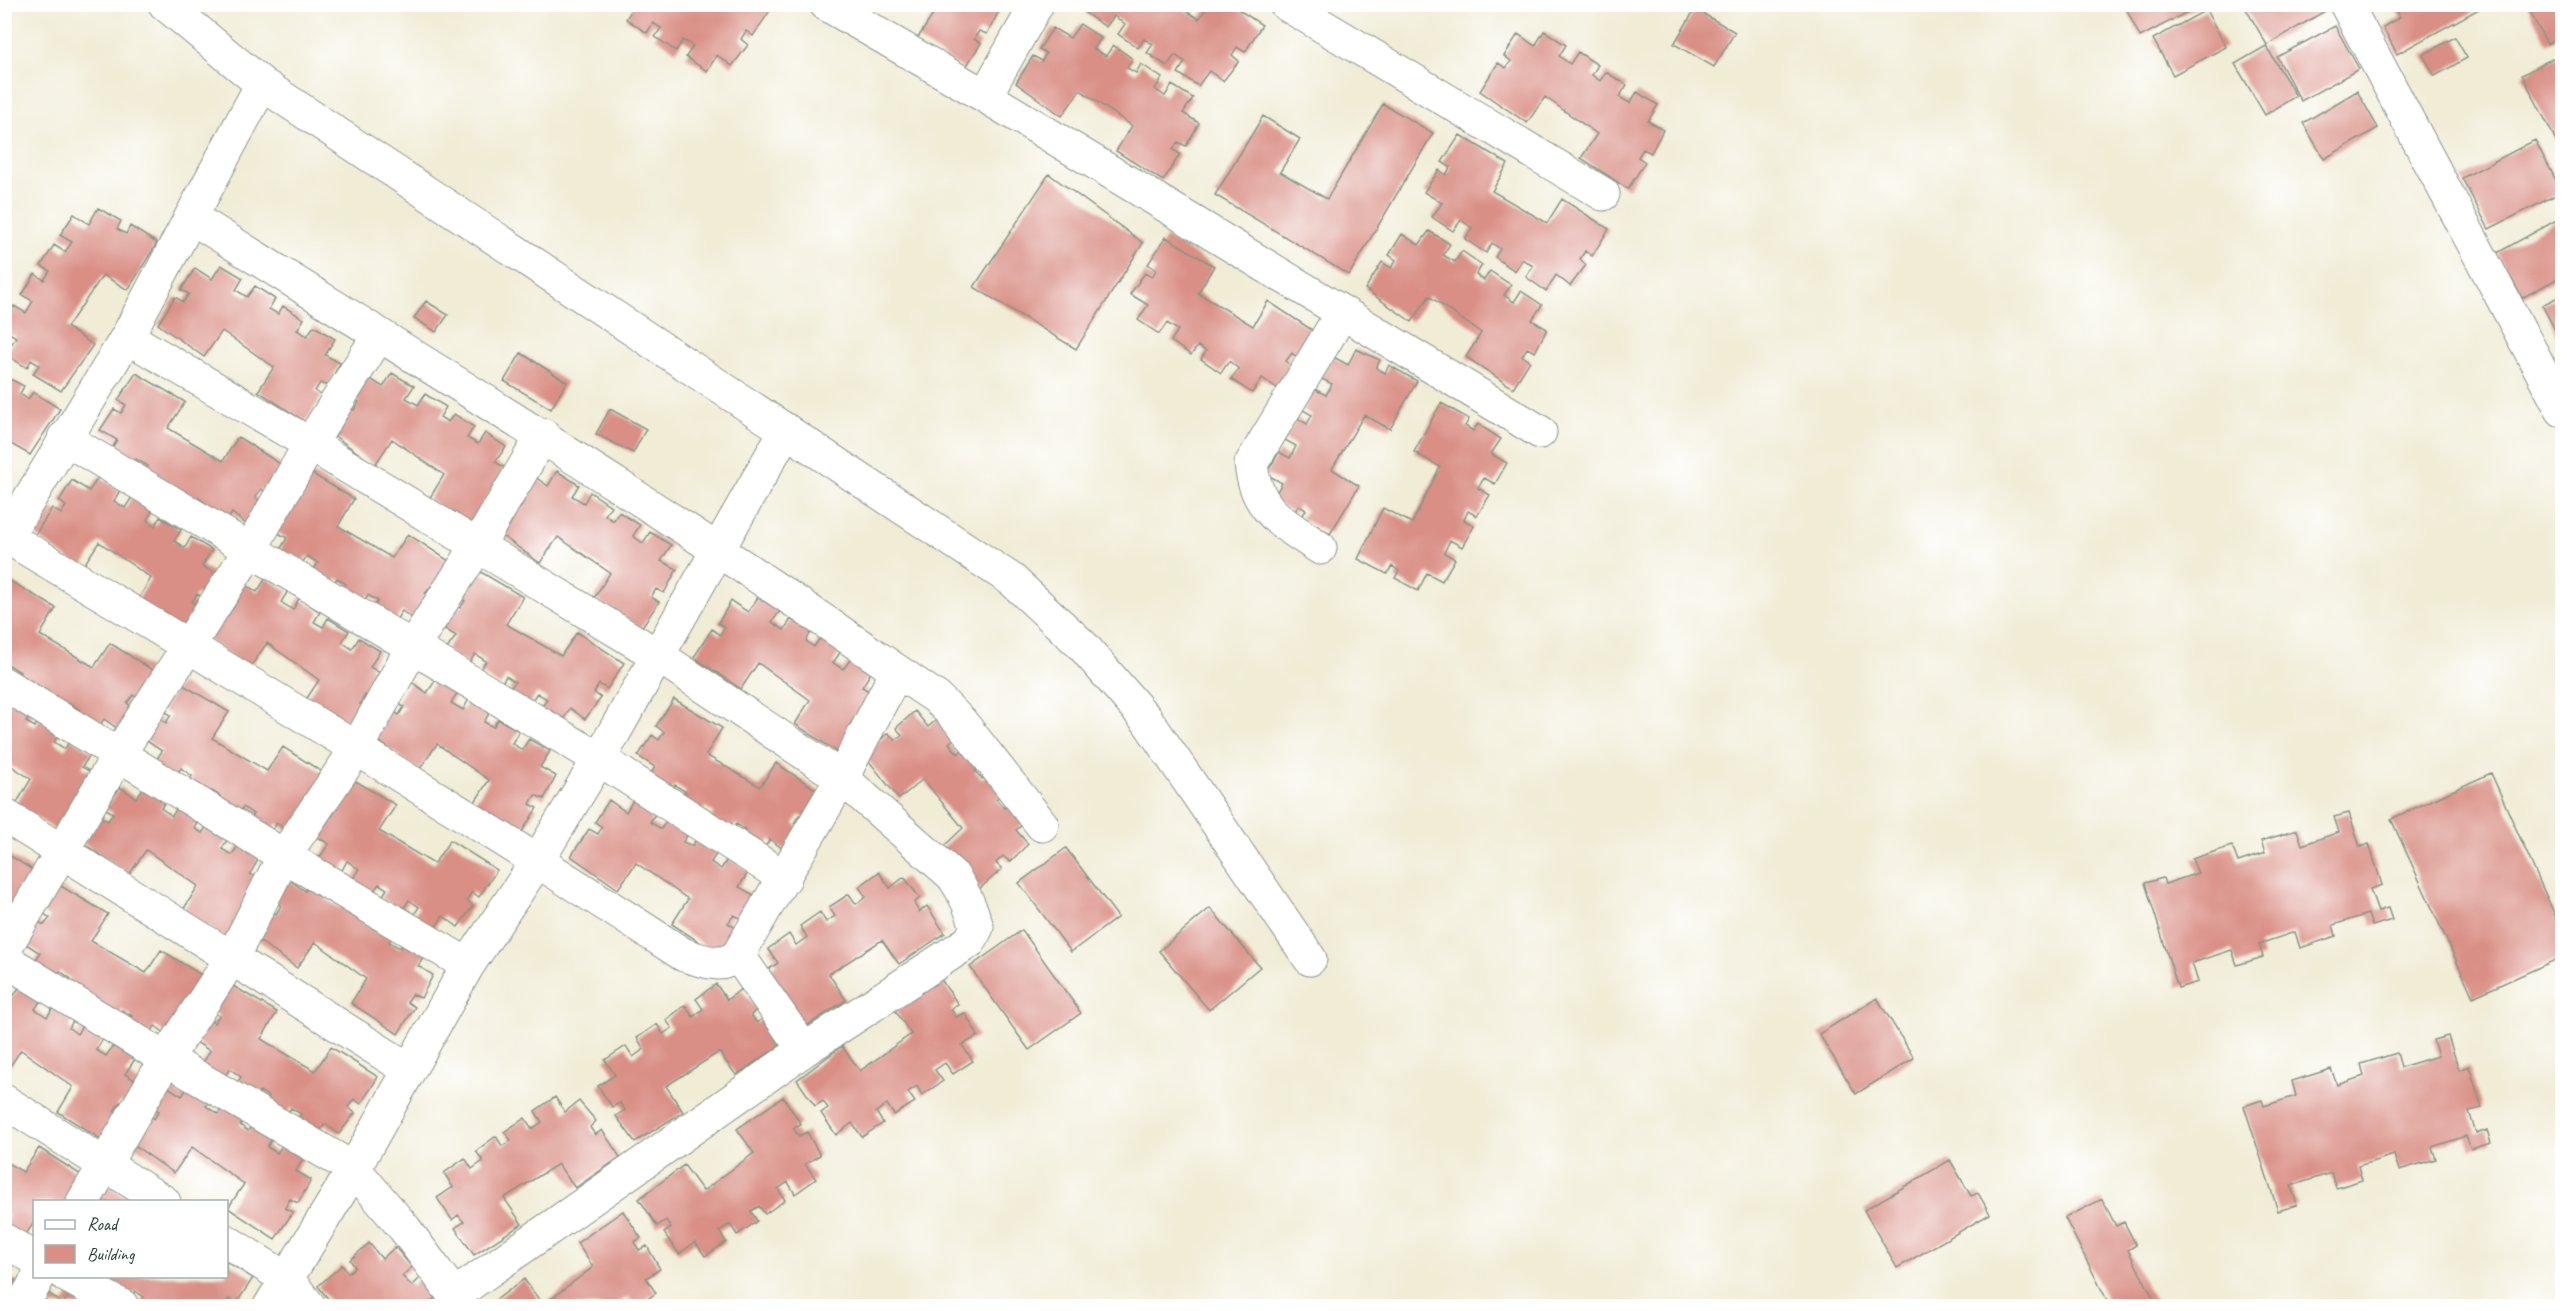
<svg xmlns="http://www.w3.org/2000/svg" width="2567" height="1311" viewBox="0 0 2567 1311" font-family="Caveat,sans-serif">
  <rect width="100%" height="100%" fill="#fff"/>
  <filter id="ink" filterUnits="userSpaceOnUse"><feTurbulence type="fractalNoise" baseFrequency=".0167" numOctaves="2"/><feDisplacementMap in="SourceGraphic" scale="12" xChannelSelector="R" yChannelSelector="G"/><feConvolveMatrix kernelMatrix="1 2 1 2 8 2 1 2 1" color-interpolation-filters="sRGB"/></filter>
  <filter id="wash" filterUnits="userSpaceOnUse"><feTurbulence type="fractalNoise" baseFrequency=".008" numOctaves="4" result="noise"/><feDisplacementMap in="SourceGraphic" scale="24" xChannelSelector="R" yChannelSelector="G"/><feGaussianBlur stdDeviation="1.35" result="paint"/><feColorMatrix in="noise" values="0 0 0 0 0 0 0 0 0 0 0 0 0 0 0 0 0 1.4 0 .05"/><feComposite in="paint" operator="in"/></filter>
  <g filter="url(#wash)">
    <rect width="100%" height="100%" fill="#f0ecd6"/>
    <g id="blocks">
      <path fill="#d98f85" d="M627,4H763L771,9L753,36L746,31L741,39L748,45L732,66L717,55L707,71L686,57L693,46L683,40L676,51L655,37L661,28L653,23L647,33L626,19L633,8Z
        M918,4H988L999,11L987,34L979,31L974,39L981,43L964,70L917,39L933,15Z
        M1090,4H1175L1199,19L1209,4H1230L1262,25L1245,52L1237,47L1232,55L1239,61L1223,81L1209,71L1198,86L1178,73L1185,62L1175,55L1167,66L1147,53L1153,44L1144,39L1138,48L1118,34L1125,24L1114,16L1106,27L1085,13Z
        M2124,4H2195L2197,7L2140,37Z
        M2243,4H2321L2325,11L2267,45Z
        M2393,4H2476L2479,9L2397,54L2383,27L2400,17Z
        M2526,4H2562V36L2547,44Z
        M1695,9L1735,32L1714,67L1674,44Z
        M2206,10L2226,47L2173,75L2153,39Z
        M1080,24L1101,38L1094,49L1106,56L1113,45L1133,59L1127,68L1136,73L1141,64L1162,78L1155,89L1165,96L1172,85L1193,98L1183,113L1199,123L1186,146L1178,142L1173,150L1180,154L1163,181L1116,151L1132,126L1080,90L1062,116L1016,83L1033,56L1042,61L1046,53L1039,49L1053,28L1070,38Z
        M2335,26L2359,69L2301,101L2277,57Z
        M1544,31L1566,45L1559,56L1570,64L1578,52L1598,65L1592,75L1600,81L1606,72L1627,85L1619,97L1630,103L1637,92L1658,105L1648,121L1663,130L1651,153L1643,149L1638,157L1645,162L1628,189L1581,158L1597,134L1545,97L1527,123L1480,91L1498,63L1506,68L1511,61L1504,56L1518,34L1535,46Z
        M2455,37L2467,58L2435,76L2423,55Z
        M2266,46L2296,96L2265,115L2235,64Z
        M2562,53V152L2522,75Z
        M2357,91L2378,128L2324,159L2303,123Z
        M1383,104L1433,133L1349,275L1215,195L1263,116L1300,139L1280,172L1327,199Z
        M1460,135L1508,164L1492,191L1547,223L1562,199L1609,229L1592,256L1585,251L1580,259L1586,265L1570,286L1556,275L1546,291L1526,277L1533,266L1522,259L1515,271L1495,257L1500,249L1492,243L1486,253L1465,239L1472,228L1461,220L1453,231L1432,217L1442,203L1424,192L1439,170L1446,175L1450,167L1442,162Z
        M2535,140L2562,192L2489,229L2462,178Z
        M1049,174L1143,243L1076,349L974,287Z
        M98,208L121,221L117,229L126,234L130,226L157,243L128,290L103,275L67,327L93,345L61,391L33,374L39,365L31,360L27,368L5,354L16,337L4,330V322L14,306L26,313L33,301L22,295L35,274L44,280L50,271L41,266L54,245L65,252L72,242L60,235L74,214L89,224Z
        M2562,217V276L2522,298L2497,253Z
        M1429,231L1450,244L1443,255L1455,262L1462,251L1482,265L1476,275L1484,280L1490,271L1511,285L1504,295L1514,302L1521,291L1542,305L1532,320L1547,329L1535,352L1527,348L1522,356L1530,361L1513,388L1466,357L1481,333L1429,296L1412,322L1365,289L1382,262L1391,268L1396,260L1389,255L1402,234L1419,245Z
        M1166,237L1214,266L1198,293L1253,326L1268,301L1315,332L1298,358L1292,353L1286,361L1293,367L1277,388L1262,378L1252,393L1231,379L1239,369L1229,361L1221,373L1201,359L1206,351L1198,346L1191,355L1171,341L1178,330L1167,323L1159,334L1138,320L1148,305L1130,294L1145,273L1152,277L1156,270L1148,264Z
        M221,265L243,278L236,290L247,297L255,286L275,299L269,309L278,314L283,306L304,319L297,330L307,336L314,326L335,339L325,355L340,363L328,386L320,383L315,391L322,396L305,422L258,391L274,367L222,331L204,357L158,324L175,297L183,302L189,294L181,290L195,268L212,279Z
        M2562,295V343L2542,305Z
        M426,301L448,315L436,332L414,318Z
        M1356,349L1380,360L1376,368L1385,373L1389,365L1417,381L1390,429L1364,415L1332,469L1359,486L1330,534L1301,518L1306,510L1298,505L1295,513L1272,500L1282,483L1266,474L1279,452L1290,458L1296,446L1285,440L1297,418L1307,424L1312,415L1303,410L1314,389L1326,395L1332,384L1320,378L1332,356L1348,365Z
        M521,353L567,382L551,409L504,381Z
        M136,373L185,402L168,428L223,461L238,437L285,467L268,494L261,489L255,497L262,503L246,524L232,513L222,529L201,515L208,505L198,497L191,509L176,487L168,481L161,490L141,477L148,466L136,459L130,469L108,455L117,440L100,430L114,409L121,413L126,405L118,400Z
        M392,373L414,386L406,398L418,405L425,394L446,407L440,417L448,422L454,414L474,427L467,438L478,444L485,433L506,447L495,462L511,471L499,494L491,491L486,499L493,503L475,530L429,499L444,475L392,439L375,465L329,432L346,405L354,410L359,402L352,398L366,376L383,387Z
        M4,376L24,386L20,394L28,399L33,392L60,409L30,455L4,440Z
        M1441,403L1469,419L1465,426L1473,431L1478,424L1501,439L1491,454L1507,463L1495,484L1484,478L1478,488L1490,495L1477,516L1468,511L1464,520L1474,526L1462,547L1450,540L1444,553L1455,559L1442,581L1427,573L1418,591L1395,578L1399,571L1392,566L1387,574L1358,559L1383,508L1412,523L1440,467L1414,452Z
        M610,409L646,429L633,453L596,434Z
        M306,470L354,499L338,526L392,558L408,534L455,565L438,591L431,586L425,594L432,601L416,621L402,611L392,626L371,612L378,601L368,595L361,606L340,592L346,584L337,578L331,588L311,574L318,563L307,556L299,567L278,553L287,538L270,528L296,503L288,497Z
        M557,471L579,485L572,496L584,503L590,492L611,506L605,515L613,521L619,512L640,525L633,536L643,543L650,532L671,545L661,561L677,569L664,593L656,589L651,597L659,602L641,628L594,598L610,573L558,537L540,563L494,530L511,503L520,508L524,500L518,496L531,474L548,486Z
        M99,476L120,490L114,501L125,508L132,497L152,511L147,520L155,526L160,517L181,530L174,541L185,548L191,537L212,550L202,566L218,575L205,598L197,594L192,602L200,607L183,634L136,603L151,578L99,542L82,568L35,535L52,508L61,514L66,506L59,501L72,480L89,491Z
        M474,568L523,597L506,624L561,656L577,632L624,663L607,689L599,684L594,692L601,698L585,719L570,708L561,724L540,710L547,699L537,693L529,704L509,690L515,682L506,676L500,686L479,672L486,661L475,654L468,665L446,650L456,636L439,625L453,603L460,608L465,601L456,595Z
        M266,578L288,591L281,602L293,610L299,598L320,612L314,622L323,627L328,618L349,631L342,642L352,649L359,638L380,651L370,667L385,676L373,699L365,695L360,704L368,708L350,735L303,704L319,680L267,643L249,669L203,636L220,609L228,615L234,607L227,602L240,581L257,592Z
        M7,579L56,608L40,635L94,667L110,643L157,673L140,700L133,695L127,703L134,709L118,729L104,719L93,735L73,721L80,710L70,703L63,714L13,683L20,672L9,665L5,670V583Z
        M758,597L780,611L772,622L784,630L791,619L811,632L806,641L814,647L820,638L841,651L833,663L843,669L851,659L872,671L862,687L877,696L851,723L859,728L842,755L795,724L810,700L758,663L741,689L694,657L712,629L720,635L725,627L718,623L731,601L748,612Z
        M437,678L458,692L451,703L463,710L469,699L490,712L484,722L493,727L498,719L519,731L512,743L522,750L529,739L550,751L540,767L556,776L544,799L535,795L530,804L537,808L520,835L473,805L489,780L437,744L419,770L373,737L390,709L399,715L404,707L397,703L410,681L427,693Z
        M180,683L229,712L212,738L267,771L283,747L330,777L291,834L277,823L266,839L246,825L253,814L243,807L236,818L215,805L220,796L212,791L206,800L186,787L192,776L181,768L174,779L153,765L162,751L145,740L159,718L166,723L171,715L162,710Z
        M12,699L33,712L26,722L35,727L40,718L61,732L54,742L65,749L71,738L92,752L82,767L98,776L63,835L16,804L31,779L4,761V709Z
        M674,699L722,728L706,755L760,787L776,763L823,794L806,820L799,815L794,823L800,829L784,850L770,839L760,855L739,841L746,830L736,824L729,835L708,821L714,813L705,807L699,817L679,803L686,792L675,785L667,796L646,781L655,767L638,756L652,735L659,740L664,732L656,726Z
        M915,711L928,727L941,716L958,735L949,743L958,754L967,745L984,763L975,771L982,779L989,772L1006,791L996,799L1004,808L1014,800L1030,818L1016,830L1028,844L1010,862L1003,856L996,863L1002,869L978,890L942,848L963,828L923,779L899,799L864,755L888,733L895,740L902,735L896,728Z
        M2491,773L2562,931V957L2473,997L2391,819Z
        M347,776L396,805L379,831L434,864L450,840L497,870L479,897L472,892L467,900L473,906L458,927L443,916L433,931L412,918L419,907L409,900L402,911L381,898L387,889L379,884L372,893L352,880L359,869L347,861L341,872L319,858L329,844L311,833L325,811L332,816L337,808L329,803Z
        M146,784L168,797L161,808L172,816L179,805L200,818L194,828L202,833L208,825L228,838L222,849L232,855L239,844L259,858L250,874L265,882L230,941L183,910L198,886L146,850L129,875L83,843L100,816L108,821L113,813L106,809L120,787L136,798Z
        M635,797L657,811L650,822L661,829L668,818L689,832L683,842L692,846L697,838L718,851L711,862L721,869L728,858L749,871L739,887L754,895L742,919L734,915L728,923L736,928L719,955L672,924L688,899L636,863L618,889L571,856L589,829L598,834L602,827L595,822L609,800L626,812Z
        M2349,813L2360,847L2369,844L2382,885L2370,889L2378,911L2388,908L2392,920L2372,926L2368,914L2333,925L2336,936L2300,948L2295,932L2259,944L2263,957L2237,965L2232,950L2192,963L2198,982L2178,988L2145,883L2163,878L2165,884L2198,873L2192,859L2232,846L2238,862L2265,853L2261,841L2297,830L2302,845L2339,832L2334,817Z
        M1066,848L1118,917L1071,952L1019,883Z
        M4,852L41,875L4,929Z
        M879,872L890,888L904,877L920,898L914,903L919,912L927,906L945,933L899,964L882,940L829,974L846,1000L799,1031L780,1004L788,998L761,974L778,963L768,949L789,934L796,945L807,937L800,926L820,912L826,922L835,916L829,907L849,894L856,904L866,897L859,887Z
        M314,876L328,901L340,908L347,897L396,930L389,942L400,948L407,937L428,950L418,966L433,975L421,998L413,994L407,1002L415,1007L398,1034L351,1003L366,979L315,942L297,968L251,935L268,908L276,914L281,906L274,901L288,879L305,891Z
        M59,885L108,914L91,941L146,973L161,950L208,979L169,1036L155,1026L145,1041L124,1028L132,1016L122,1010L114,1021L64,989L71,979L60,971L53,982L31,968L40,953L23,942L37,921L44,925L50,918L41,912Z
        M1210,908L1260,967L1209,1010L1159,951Z
        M1022,930L1081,1013L1029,1050L970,967Z
        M940,978L958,1004L951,1009L956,1017L965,1013L978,1036L962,1045L973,1061L953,1074L945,1063L935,1070L943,1081L922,1095L917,1086L908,1092L915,1102L894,1115L887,1104L876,1112L883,1123L862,1137L852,1123L836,1135L821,1113L828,1108L823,1101L815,1106L797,1080L842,1046L860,1071L911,1034L895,1010Z
        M228,983L277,1012L261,1039L315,1071L331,1047L378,1077L361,1104L354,1099L348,1107L355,1113L339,1134L325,1124L314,1139L294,1126L301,1114L291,1108L283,1119L263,1105L269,1097L260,1091L254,1101L234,1087L241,1077L230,1069L222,1080L201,1066L210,1051L193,1040L207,1018L214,1023L219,1016L211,1010Z
        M716,984L727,1000L741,989L757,1009L751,1015L757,1023L763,1018L782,1044L736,1075L719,1052L666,1086L683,1112L635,1142L616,1116L625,1110L620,1103L612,1107L598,1086L615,1075L605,1060L626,1046L633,1057L644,1049L637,1038L657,1024L663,1034L672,1028L666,1020L685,1005L693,1017L703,1009L696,999Z
        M21,985L42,999L35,1009L47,1017L54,1006L74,1019L69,1028L77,1034L82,1026L103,1039L96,1050L106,1056L113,1046L135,1059L125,1074L140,1083L128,1106L120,1102L114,1111L122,1115L105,1142L58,1112L73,1087L21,1050L4,1075V995L11,999Z
        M1877,998L1914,1058L1856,1094L1819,1034Z
        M2448,1036L2459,1070L2469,1066L2482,1108L2469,1111L2476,1134L2487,1130L2491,1143L2471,1149L2466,1136L2432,1147L2436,1159L2399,1170L2394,1155L2358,1166L2362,1180L2336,1188L2331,1173L2291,1186L2297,1205L2278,1211L2244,1106L2262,1100L2264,1106L2296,1096L2292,1081L2331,1069L2337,1085L2364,1076L2361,1064L2397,1053L2401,1067L2438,1056L2433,1040Z
        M192,1081L213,1095L206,1106L218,1114L225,1103L245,1116L240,1125L248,1131L254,1122L274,1135L267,1147L277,1153L284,1143L305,1155L296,1171L311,1180L298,1203L290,1199L285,1208L293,1212L275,1239L228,1208L244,1184L192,1147L174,1173L128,1141L146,1113L154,1119L159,1111L152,1107L165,1085L182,1096Z
        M555,1097L565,1112L579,1101L596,1121L590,1127L595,1135L602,1130L620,1157L575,1188L558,1164L504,1198L522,1224L474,1255L455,1228L464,1222L458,1215L452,1220L437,1198L453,1187L444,1173L465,1158L472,1169L483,1161L476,1151L496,1136L502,1146L511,1140L504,1132L525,1118L532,1129L542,1122L535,1111Z
        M783,1097L801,1124L793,1128L799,1136L807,1132L820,1155L805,1164L816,1179L795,1194L788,1182L778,1189L785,1200L765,1214L759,1206L751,1211L757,1221L737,1235L730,1224L719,1231L726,1242L705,1256L695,1242L679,1254L664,1233L671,1228L666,1220L657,1226L639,1199L684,1165L703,1191L754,1153L737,1129Z
        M39,1148L86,1178L71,1202H34V1226L33,1224L22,1240L4,1227L9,1215L4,1212V1161L23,1172Z
        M1950,1160L1971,1196L1978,1193L1990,1214L1897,1268L1864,1210Z
        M104,1183L133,1202H92Z
        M2102,1199L2116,1226L2124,1222L2136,1245L2128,1250L2157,1305L2164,1301L2167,1306H2110L2065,1218Z
        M623,1211L641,1238L634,1242L639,1250L647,1246L660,1269L646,1278L656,1293L637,1306L628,1297L618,1303L620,1306H488L524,1279L543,1305L593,1267L577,1243Z
        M369,1243L382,1259L395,1247L412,1267L402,1276L412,1286L421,1277L437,1296L429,1303L432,1306H334L318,1286L342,1265L348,1273L355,1267L350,1260Z
        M4,1252L15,1259L5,1275L20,1283L8,1306L4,1305Z
        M226,1261L253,1278L236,1304L229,1299L224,1306H138L144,1297L135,1291L129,1301L109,1288L116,1276H226Z
        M73,1289L92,1306H37L47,1292L63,1304Z"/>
    </g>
  </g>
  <g filter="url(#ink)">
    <use href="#blocks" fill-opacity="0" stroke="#889485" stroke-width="1.5"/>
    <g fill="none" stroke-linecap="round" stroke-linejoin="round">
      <defs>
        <path id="street" d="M165,4L262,84L1012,580L1083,646L1147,720L1310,959
          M826,4L985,96L1540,432
          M1286,4L1603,194
          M2346,4L2562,410
          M985,96L1037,4
          M191,217C428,366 667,511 897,671
          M127,337L310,444L657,655L842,778L953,876C965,893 971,908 977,927L970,941L804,1050L453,1296
          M64,438L599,759L785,878
          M7,537C234,673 461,810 684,955C702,960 722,970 738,955L842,778L897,671L937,698L961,722L1042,825
          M4,541L127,337L262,84
          M1320,548C1284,523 1256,512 1251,464L1342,313
          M4,684L284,856L468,965
          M4,815L408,1069
          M4,950L119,754L250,550L310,444L379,335
          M738,955L804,1050
          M4,959L166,1059L354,1169L405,1229L462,1306
          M4,1101L164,1202
          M83,1202L166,1059L233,956L284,856L357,748L413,646L477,547L543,435
          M4,1240L34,1258
          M226,1241L287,1279L309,1306
          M67,1276L122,1306
          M22,1306L39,1276
          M270,1306L354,1169L468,965L538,860L599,759L786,430"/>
      </defs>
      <use href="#street" stroke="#889485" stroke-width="35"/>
      <use href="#street" stroke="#fff" stroke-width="33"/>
    </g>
  </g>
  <rect width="2567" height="1311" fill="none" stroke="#fff" stroke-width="24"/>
  <rect x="33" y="1200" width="195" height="78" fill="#ffffff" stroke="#a5b1ae" stroke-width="1.5"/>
  <rect x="45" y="1220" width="30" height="9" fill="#ffffff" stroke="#a5b1ae" stroke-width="1.5"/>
  <text x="87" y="1230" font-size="18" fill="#1f3d34">Road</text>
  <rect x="45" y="1245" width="30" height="18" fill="#d98f85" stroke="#a5b1ae" stroke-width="1.5"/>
  <text x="87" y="1260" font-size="18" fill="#1f3d34">Building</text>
</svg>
